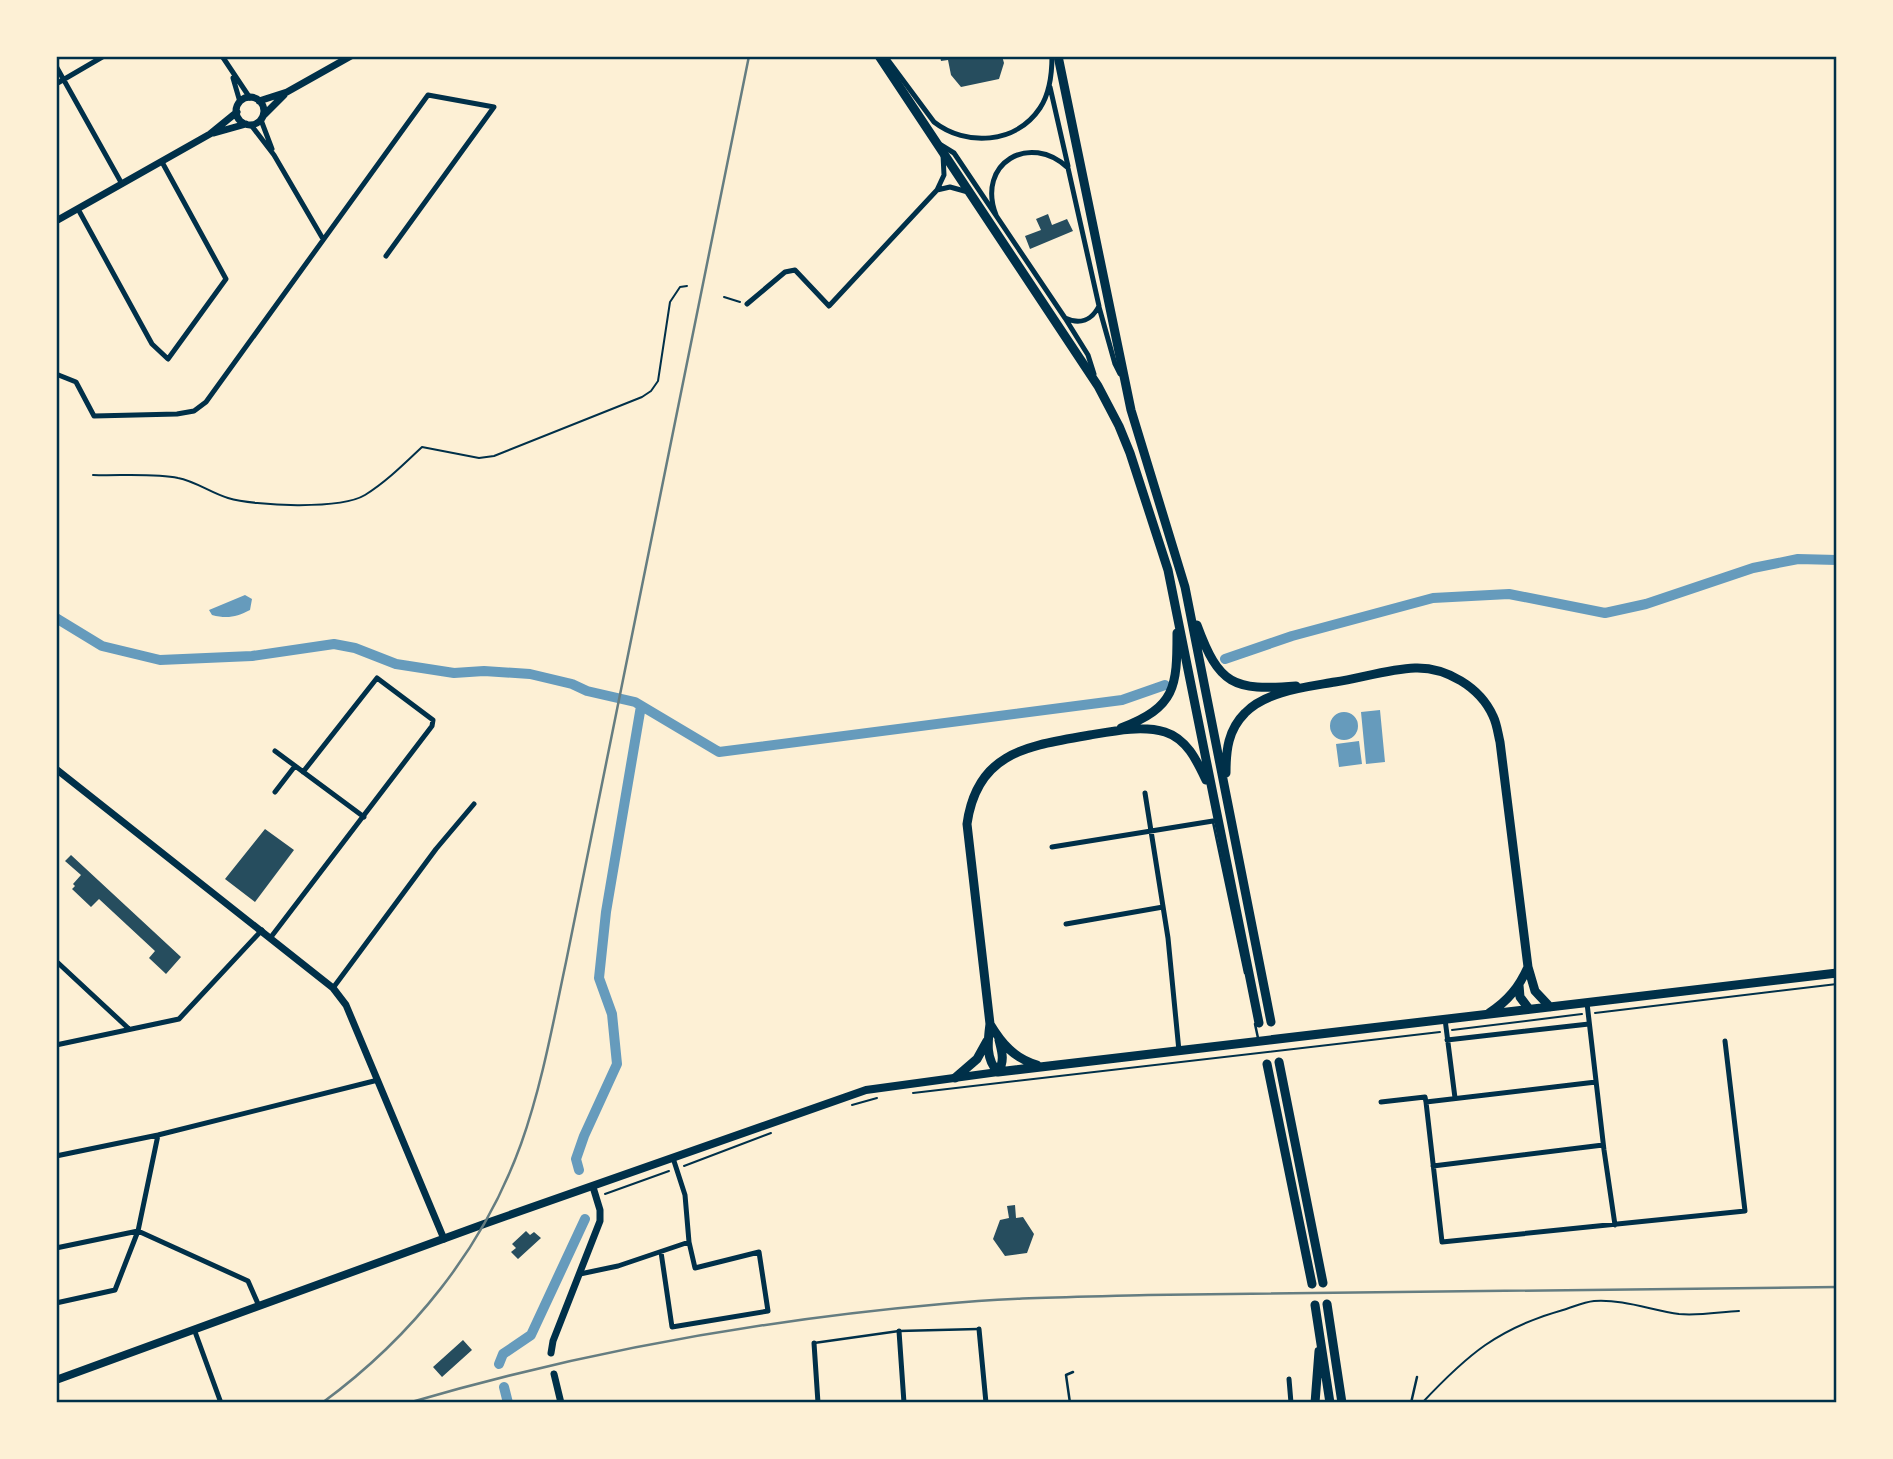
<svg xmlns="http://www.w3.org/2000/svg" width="1893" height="1459" viewBox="0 0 1893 1459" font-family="Poppins,sans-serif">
  <rect width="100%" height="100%" fill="#fdf0d5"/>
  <path fill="#669bbc" d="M245,595L252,599L250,610C237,617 227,619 212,615L209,610Z
    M1380,710L1385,762L1366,764L1361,712Z
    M1330 726a14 14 0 1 1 28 0a14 14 0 1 1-28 0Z
    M1359,741L1362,764L1339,767L1336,744Z"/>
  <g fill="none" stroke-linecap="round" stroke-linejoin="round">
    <path stroke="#669bbc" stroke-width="10" d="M56,618L102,646L160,660L252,656L334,644L355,648L396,664L454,673L484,671L530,674L572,684L587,691L635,702L719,752L1122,700L1165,685
      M1225,659L1292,636L1433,598L1509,594L1605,613L1646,604L1753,568L1798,559L1837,560
      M579,1170L576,1159L584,1136L617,1064L612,1014L599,978L606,912L641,706
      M499,1364L503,1354L531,1335L585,1219
      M504,1387L508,1403"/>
  </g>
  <path fill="#264d5e" d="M940,56H1002L1004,63L999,79L961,87L951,75L948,60L941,61Z
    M1048,214L1052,225L1067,219L1073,231L1030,249L1025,236L1041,230L1036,219Z
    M265,829L294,850L255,902L225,879Z
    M71,855L181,957L166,974L149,958L155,951L99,899L91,907L72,889L75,886L73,884L81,875L65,861Z
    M1015,1205L1016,1218L1023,1217L1034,1234L1027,1253L1005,1256L993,1239L1000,1220L1009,1218L1007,1206Z
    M526,1231L530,1235L534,1232L541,1238L518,1259L511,1252L516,1248L512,1244Z
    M463,1340L472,1350L442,1377L433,1367Z"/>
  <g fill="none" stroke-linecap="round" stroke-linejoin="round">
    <path stroke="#003049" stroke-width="2" d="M724,297L740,302
      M93,475C117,476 156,473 178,478C195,481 211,493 228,498C255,506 340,510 365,495C386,482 404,464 422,447L479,458L494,456L642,397L651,391L658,381L670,302L680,287L687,286
      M1595,1013L1837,984
      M1452,1030L1582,1014
      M913,1093L1440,1032
      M852,1105L877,1098
      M684,1166L771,1133
      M605,1194L669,1171
      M1422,1403C1467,1355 1498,1328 1563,1310C1573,1307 1584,1302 1594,1301C1623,1299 1651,1310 1679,1314C1698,1316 1720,1312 1739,1311"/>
    <path stroke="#003049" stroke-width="2.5" d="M1213,822L1245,973
      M1255,1024L1258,1038
      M814,1343L899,1331L978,1329
      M1070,1403L1066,1375L1073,1372
      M1411,1403L1417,1377"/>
    <path stroke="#003049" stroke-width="5" d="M222,56L250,98
      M885,56L934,122C966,147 1016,144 1040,108C1050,93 1052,74 1052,56
      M56,66L122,184
      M233,78L240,102
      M56,84L104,56
      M1050,87L1068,166
      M261,120L272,149
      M251,125L274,155L323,239
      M941,145L954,153L1065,318C1080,325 1092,320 1099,306L1068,168C1030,132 976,163 996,215
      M937,190L950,187L968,192
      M78,209L152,344L168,359L226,279L162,162
      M747,304L785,272L795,270L829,306L937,190L944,175L943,155
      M1099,307L1115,364L1120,374
      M1065,318L1088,355L1094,374
      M56,374L76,382L94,416L177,414L194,411L206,402L428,95L494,107L386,256
      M275,751L364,817
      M275,792L295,766
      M1145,793L1168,938L1179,1051
      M1052,847L1213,821
      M1066,924L1163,907
      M271,937L432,726L433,720L377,678L303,772
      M56,961L128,1028
      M333,988L436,849L474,804
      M1587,1003L1604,1150L1615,1225
      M1445,1019L1455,1098
      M1447,1040L1589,1024
      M56,1045L179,1019L262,930
      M1381,1102L1425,1097L1426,1102
      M1426,1102L1442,1242L1745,1211L1725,1041
      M1426,1102L1596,1082
      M56,1156L158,1135L378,1080
      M1433,1166L1603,1145
      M56,1248L138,1231L248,1281L259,1306
      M661,1252L672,1327L768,1311L759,1252L695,1268L689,1242L685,1195L673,1158
      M580,1274L618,1266L689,1242
      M56,1303L115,1290L138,1231L158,1135
      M194,1329L221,1403
      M979,1329L986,1403
      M899,1331L904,1403
      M814,1343L818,1403
      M1289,1379L1291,1403"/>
    <path stroke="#003049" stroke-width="7" d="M236 111a14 14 0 1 1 28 0a14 14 0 1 1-28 0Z
      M259,101L287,92L351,56
      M263,116L284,95
      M214,133L246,124
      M56,221L210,134L237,112
      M56,769L333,988L346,1005L444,1239
      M551,1353L553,1341L600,1221V1210L593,1187
      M554,1374L561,1403"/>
    <path stroke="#003049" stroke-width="8" d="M56,1380L484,1224L866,1090L998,1072"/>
    <path stroke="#003049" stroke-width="9" d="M879,56L1098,386L1119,426L1130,453L1168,570L1259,1023
      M1058,56L1131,410L1185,587L1271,1022
      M1197,625C1219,685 1233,691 1296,686
      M1121,728C1176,707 1177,687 1177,633
      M1226,773C1226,750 1228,730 1245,713C1266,691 1307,687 1335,682C1361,678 1389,669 1415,668C1446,667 1480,687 1493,716C1497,724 1498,734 1500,742L1528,967L1535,991L1550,1007
      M1519,985L1520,997L1529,1009
      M1489,1013C1508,1001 1519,987 1528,967
      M990,1024C1002,1044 1014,1058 1037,1065
      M1279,1062L1323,1283
      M1267,1064L1312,1284
      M998,1072L1837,973
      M998,1072C985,1059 988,1040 990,1024L967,824C977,751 1029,746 1090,735C1113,731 1142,725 1165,732C1187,739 1197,761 1206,780
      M998,1072C1005,1061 1002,1052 999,1040
      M955,1078L977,1059L987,1041
      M1327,1304L1342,1403
      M1315,1305L1330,1403
      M1315,1403L1319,1351"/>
    <path stroke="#657d81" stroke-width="2.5" d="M322,1403C412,1337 483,1249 521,1144C542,1085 553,1023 566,962L749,56
      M408,1403C582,1352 761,1320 942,1304C1011,1297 1080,1297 1148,1295L1837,1287"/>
  </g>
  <rect width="1893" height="1459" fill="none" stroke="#fdf0d5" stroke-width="116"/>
  <rect x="58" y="58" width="1777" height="1343" fill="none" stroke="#003049" stroke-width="2.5"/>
</svg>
